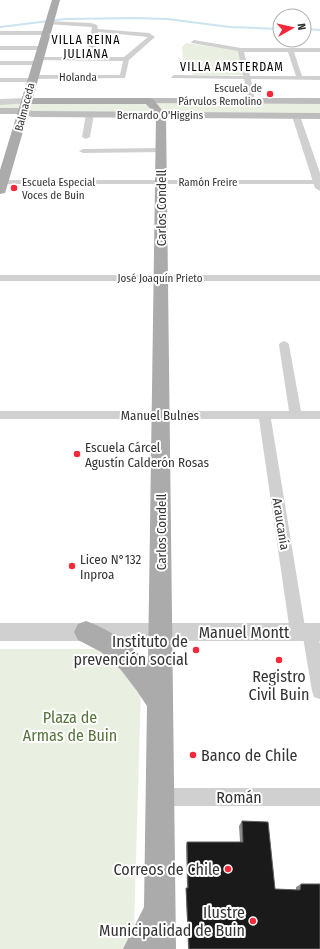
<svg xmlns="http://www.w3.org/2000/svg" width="320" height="949" viewBox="0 0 320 949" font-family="'Fira Sans Condensed',sans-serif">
  <rect width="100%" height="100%" fill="#fff"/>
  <path fill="#e9f0e1" d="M186,43L238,50L244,75H193L190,65L183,61L182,47Z
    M0,102L320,103V113L43,112L0,109Z
    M0,649H104L141,688L134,927L130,949H0Z"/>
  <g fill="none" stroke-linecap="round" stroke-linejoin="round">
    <path stroke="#cce3f1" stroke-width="2" d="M0,27L65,19L135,18L167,19L230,27L280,29
      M304,29L320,30"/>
    <path fill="#d0d0d0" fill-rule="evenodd" d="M48,21L91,23L97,25L98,29L149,33L155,37L129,60L125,78L34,79V81L32,82H0V78H31V76L33,75H120L123,61L36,60L35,59L38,57H87L92,27L46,24L45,23ZM98,32L148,37L124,57H93Z
      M0,31H45L48,33L45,35H0Z
      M194,40L241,48H320V52H294L302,76H320V80L251,79L255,101L252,103L249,101L244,79L172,78L171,77L174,75L243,76L238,51L192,43L191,42ZM244,52H288L296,76H250Z
      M0,46H41L44,48L41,50H0Z
      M90,112L94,114L90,137L86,139L82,137L86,114Z
      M161,148H164V152L83,153L79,151L83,149Z
      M0,180H320V184H0Z
      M0,275H320V281H0Z
      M284,341L288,343L289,345L301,411H320V419H271L305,627L310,625L316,627L320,644V699L314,697L312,691L303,637L298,639L292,637L290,632L259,419H0V411H289L279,345L280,343Z
      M159,788H320V806H159L153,803L150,797L153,791Z"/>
    <path fill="#d0d0d0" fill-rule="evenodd" d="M0,61H37L41,63L37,65H0Z
      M26,98L30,101L29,103L0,105V99Z
      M296,113L300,116L320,173V191L315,188L292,116Z
      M0,623H320V641H0Z"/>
    <path fill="#bdbdbd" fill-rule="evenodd" d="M149,98H320V104L146,103L144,101L146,99Z
      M0,108H17L33,111L320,113V119L33,117L17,114H0Z"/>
    <path fill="#ababab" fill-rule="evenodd" d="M52,0H60L33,98H149L153,99L166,115L176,949H123L144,907L147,706L137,691L121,670L101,652L78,640L74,632L78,624L86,621C111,630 131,644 148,664L156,115L146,104H31L6,190L5,193L0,194V170Z"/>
  </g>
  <path fill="#8c8c8c" d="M242,821L275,889L296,890V887L301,884L320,949H188L186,891V888H187L186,846L187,842H240L239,826Z"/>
  <path fill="#1a1a1a" stroke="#5f5f5f" d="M242,821L268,822L275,889L300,890L301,884H320V949H189L186,888H188L187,842H243Z"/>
  <g fill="#f6293b" stroke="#fff" stroke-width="1.5">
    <circle cx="270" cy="94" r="4"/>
    <circle cx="14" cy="188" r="4"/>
    <circle cx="77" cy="454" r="4"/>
    <circle cx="72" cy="566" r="4"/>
    <circle cx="196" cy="650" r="4"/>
    <circle cx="279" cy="660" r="4"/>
    <circle cx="193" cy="755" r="4"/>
    <circle cx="228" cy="869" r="4"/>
    <circle cx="253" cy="921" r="4"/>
  </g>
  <g text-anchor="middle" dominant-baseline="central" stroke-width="4" stroke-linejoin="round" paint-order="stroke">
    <g font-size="11" fill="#333" stroke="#fff">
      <text x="78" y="77">Holanda</text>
      <text transform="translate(25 107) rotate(-75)">Balmaceda</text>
      <text x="160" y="115">Bernardo O'Higgins</text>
      <text x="208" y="182">Ramón Freire</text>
      <text x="160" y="278">José Joaquín Prieto</text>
    </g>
    <g font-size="11" fill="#333" stroke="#fff" text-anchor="end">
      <text x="262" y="88">Escuela de<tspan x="262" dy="13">Párvulos Remolino</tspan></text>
      <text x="22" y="182" text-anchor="start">Escuela Especial<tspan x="22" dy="13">Voces de Buin</tspan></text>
    </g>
    <g font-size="12" letter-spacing="1" fill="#000" stroke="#fff">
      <text x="86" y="40">VILLA REINA<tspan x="86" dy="14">JULIANA</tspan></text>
      <text x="232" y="67">VILLA AMSTERDAM</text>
    </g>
    <g font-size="13" fill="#333" stroke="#fff">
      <text transform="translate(161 208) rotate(-90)">Carlos Condell</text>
      <text x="160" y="415">Manuel Bulnes</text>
      <text transform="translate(281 524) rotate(81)">Araucanía</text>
      <text transform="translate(161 532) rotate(-90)">Carlos Condell</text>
    </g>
    <g font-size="13" fill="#333" stroke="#fff" text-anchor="start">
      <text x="85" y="447">Escuela Cárcel<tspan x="85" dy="15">Agustín Calderón Rosas</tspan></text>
      <text x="80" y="559">Liceo N°132<tspan x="80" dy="15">Inproa</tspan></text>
    </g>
    <g font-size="16" fill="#333" stroke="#fff">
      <text x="244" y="632">Manuel Montt</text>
      <text x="239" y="797">Román</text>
    </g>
    <g font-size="16" fill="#333" stroke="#fff" text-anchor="end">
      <text x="188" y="641">Instituto de<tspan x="188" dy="18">prevención social</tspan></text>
      <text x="279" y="676" text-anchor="middle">Registro<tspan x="279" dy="18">Civil Buin</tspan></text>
      <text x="201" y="755" text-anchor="start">Banco de Chile</text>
      <text x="220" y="869">Correos de Chile</text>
      <text x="245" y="912">Ilustre<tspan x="245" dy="18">Municipalidad de Buin</tspan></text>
    </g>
    <g font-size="16" fill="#56743a" stroke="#fff">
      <text x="70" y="717">Plaza de<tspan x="70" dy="18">Armas de Buin</tspan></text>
    </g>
  </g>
  <g transform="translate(292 28) rotate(82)"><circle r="19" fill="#ffffff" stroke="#adadad"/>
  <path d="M0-3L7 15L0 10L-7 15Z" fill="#f6293b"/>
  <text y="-6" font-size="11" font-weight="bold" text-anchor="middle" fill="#333333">N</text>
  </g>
</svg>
